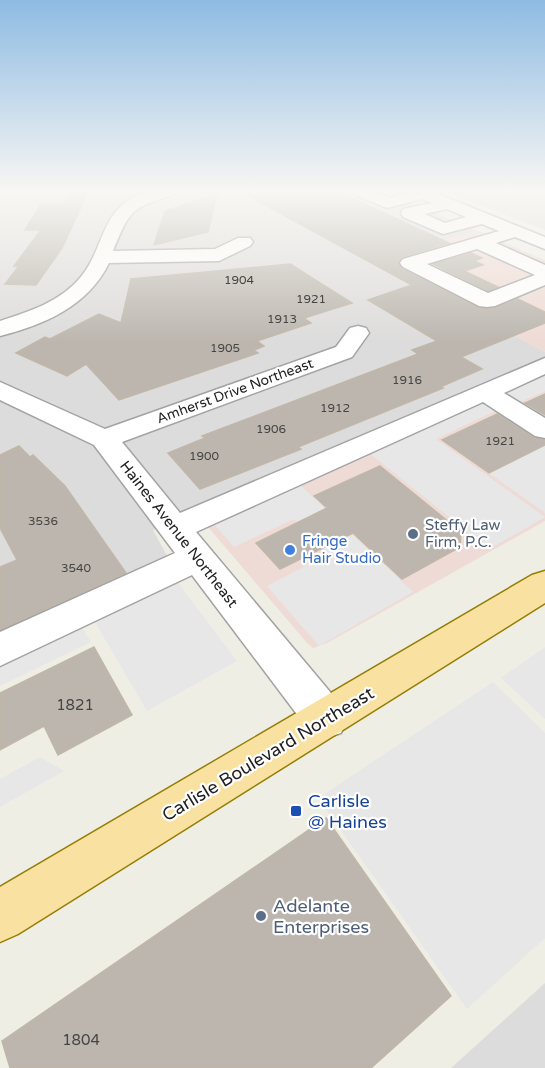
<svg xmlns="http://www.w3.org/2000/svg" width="545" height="1068" viewBox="0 0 545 1068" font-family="'Varela Round',sans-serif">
  <rect width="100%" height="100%" fill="#efeee5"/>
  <path fill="#dddcdc" d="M0,192H387L477,231L389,257L475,303L464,308L545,352V359L153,530L171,563L0,642Z
    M448,192H545V230L464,199Z
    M545,983V1068H451Z"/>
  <path fill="#efdbd5" d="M477,231L545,260V352L463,308L474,303L388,258Z
    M545,371V521L327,643L313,648L307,643L203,521Z"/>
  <path fill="#e7e7e7" d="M545,374V391L516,404L500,393Z
    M484,400L499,409L436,439L545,517L489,549L368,452Z
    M545,445V513L489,473Z
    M300,485L413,592L319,646L267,586L328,554L294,519L234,547L213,523Z
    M176,580L237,661L147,711L93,619Z
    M81,626L91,642L0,686V664Z
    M545,647V719L501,678Z
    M493,682L545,733V938L467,1009L318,798Z
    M40,757L64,771L0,807V779Z"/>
  <path fill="#bcb6af" stroke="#c0b7a8" stroke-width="1.5" d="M71,192H88L62,248L36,285L5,284L19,266H14L41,230H25L41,204H62Z
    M241,192H339L449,243L402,257L398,263L402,269L479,308H495L518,299L545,312V323L461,357L482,369L440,387L443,388L298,447L301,449L200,489L168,453L205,438L202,436L418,354L412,350L437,341L368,300L412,285Z
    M217,194L208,232L154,245L165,211Z
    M471,253L482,258L474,261L483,265L464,271L498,287L488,291L433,264Z
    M290,264L352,303L304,318L311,323L257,341L264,346L254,350L258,353L119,400L86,364L67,376L16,353L45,337L50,339L99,314L121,323L131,279Z
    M545,394V415L525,403Z
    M497,414L534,438L545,440V445L489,473L442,440Z
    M19,446L30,457L33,455L65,486L126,573L0,630V567L17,560L0,528V455Z
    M380,466L461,532L460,547L402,579L353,533L280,569L256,543L327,508L314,496Z
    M94,647L132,715L58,755L44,726L0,750V693Z
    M326,818L451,996L371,1068H10L2,1041Z"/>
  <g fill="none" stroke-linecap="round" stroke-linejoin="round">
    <defs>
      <path id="minor" d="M148,192H175L173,195C131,208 130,210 113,251L215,249L238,238H250L253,242L250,246L219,261L109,263C88,306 44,325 0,336V321C28,312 60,302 80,278C107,246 99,205 148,192Z
        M354,192H376L389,198L411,192H439L438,194L545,237V249L515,237L496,243L545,265V285L495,306L487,307L479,306L403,267L400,263L403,259L499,231L482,224L443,234L403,217L401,213L403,209L432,203L422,199L387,208L356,195ZM447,209L466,217L445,223L425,214ZM477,249L535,275L488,293L427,264Z
        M358,326L366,328L369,333L352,357L122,442L180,513L545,358V374L504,393L545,418V438L535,436L483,402L196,532L341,705L347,719L341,733L326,738L311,733L192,575L0,666V632L175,553L94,445L0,400V382L105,429L336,347L350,328Z"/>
      <path id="major" d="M545,571V603L18,934L0,942V887L532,575Z"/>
    </defs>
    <use href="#minor" stroke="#a3a3a3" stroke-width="3"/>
    <use href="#major" stroke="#947e05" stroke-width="3"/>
    <use href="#minor" fill="#fff" fill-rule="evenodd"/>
    <use href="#major" fill="#f9e2a1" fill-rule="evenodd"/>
  </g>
  <linearGradient id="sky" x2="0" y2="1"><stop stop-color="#8ebbe3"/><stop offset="0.56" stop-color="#f8f7f3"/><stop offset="1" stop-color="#f8f7f3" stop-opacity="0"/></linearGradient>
  <rect width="545" height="342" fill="url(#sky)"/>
  <g fill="#5c6f8a" stroke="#fff" stroke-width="2">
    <circle cx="413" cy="534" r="6"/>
    <circle cx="261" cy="916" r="6"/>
  </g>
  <circle fill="#3f7fe0" stroke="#fff" stroke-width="2" cx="290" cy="550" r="6"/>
  <rect fill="#1a4fb4" stroke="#fff" stroke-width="2" x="290" y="805" width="12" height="12" rx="3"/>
  <g text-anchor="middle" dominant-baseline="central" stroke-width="4.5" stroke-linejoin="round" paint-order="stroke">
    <g font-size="12" fill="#464543">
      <text x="239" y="280">1904</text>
      <text x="311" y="299">1921</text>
      <text x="282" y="319">1913</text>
      <text x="225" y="348">1905</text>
      <text x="407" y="380">1916</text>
      <text x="335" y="408">1912</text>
      <text x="271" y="429">1906</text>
      <text x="500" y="441">1921</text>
      <text x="204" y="456">1900</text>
      <text x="43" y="521">3536</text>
      <text x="76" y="568">3540</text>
    </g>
    <g font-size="14" fill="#1f1f1f" stroke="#fff">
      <text transform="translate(235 391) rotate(-20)">Amherst Drive Northeast</text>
    </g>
    <g font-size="15" fill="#4e5e75" stroke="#fff" text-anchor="start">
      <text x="425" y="525">Steffy Law<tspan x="425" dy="17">Firm, P.C.</tspan></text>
    </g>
    <g font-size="15" fill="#1f1f1f" stroke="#fff">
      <text transform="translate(179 534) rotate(52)">Haines Avenue Northeast</text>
    </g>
    <g font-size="15" fill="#366cbe" stroke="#fff" text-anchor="start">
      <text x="302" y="541">Fringe<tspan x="302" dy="17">Hair Studio</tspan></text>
    </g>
    <g font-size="15" fill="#464543">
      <text x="75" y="705">1821</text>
      <text x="81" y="1040">1804</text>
    </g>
    <g font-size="18" fill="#1f1f1f" stroke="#fff">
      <text transform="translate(268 754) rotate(-31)">Carlisle Boulevard Northeast</text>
    </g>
    <g font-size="18" fill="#164399" stroke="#fff" text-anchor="start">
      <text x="308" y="801">Carlisle<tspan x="308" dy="21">@ Haines</tspan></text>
    </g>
    <g font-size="18" fill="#4e5e75" stroke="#fff" text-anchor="start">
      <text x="273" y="906">Adelante<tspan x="273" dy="21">Enterprises</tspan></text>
    </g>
  </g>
</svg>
